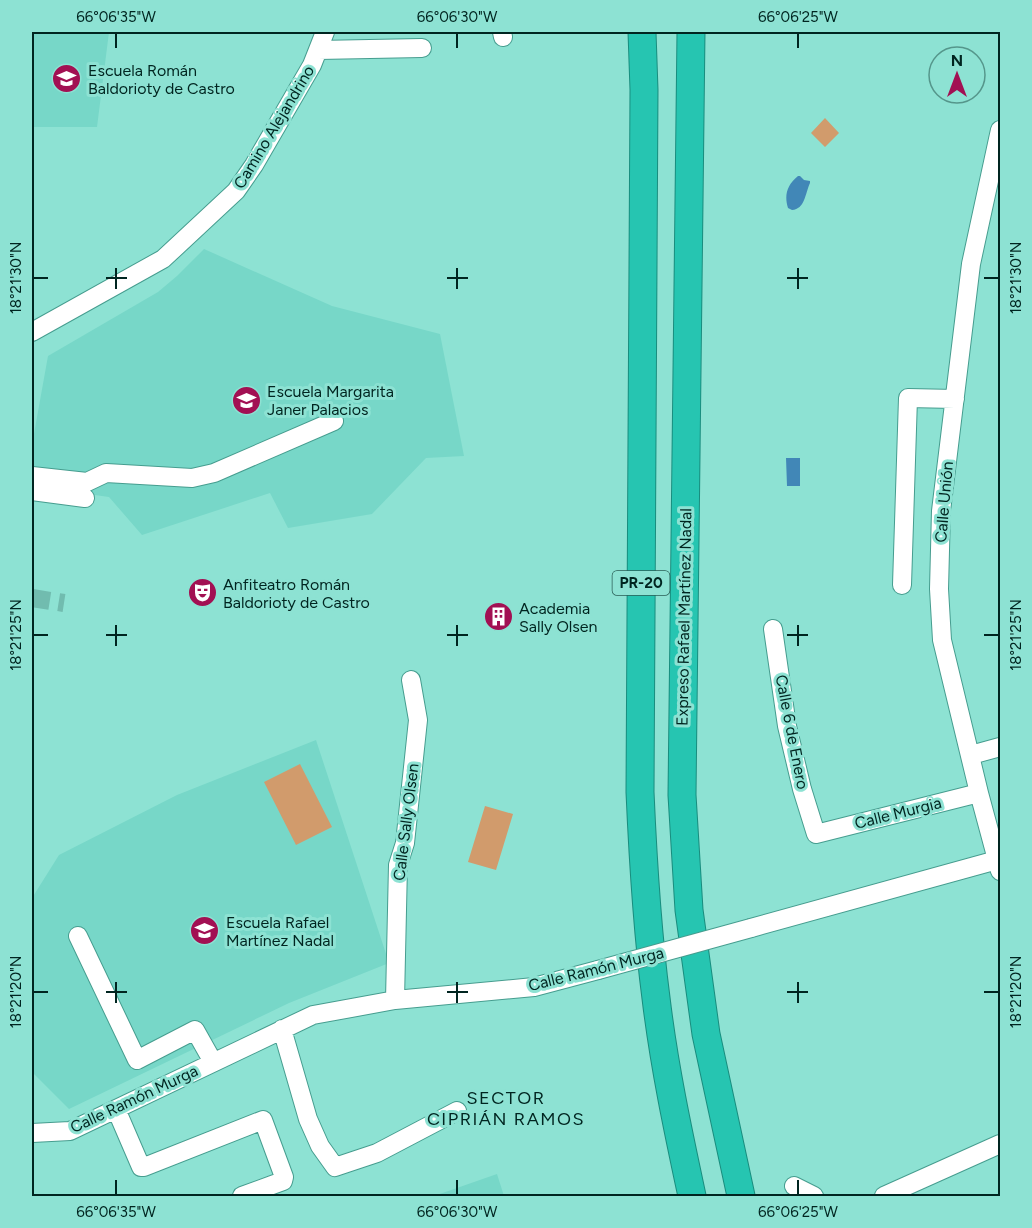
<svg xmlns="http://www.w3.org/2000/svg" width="1032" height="1228" viewBox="0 0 1032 1228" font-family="Figtree,sans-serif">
  <rect width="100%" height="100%" fill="#8de2d3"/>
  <path fill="#77d7c8" d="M32,32H109L97,127H32Z
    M204,249L332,306L440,334L464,456L426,458L372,514L288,528L270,493L142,535L109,497L32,486V445L48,356L158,292L177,276Z
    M316,740L389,963L289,1003L69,1109L32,1072V898L59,855L177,795Z
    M497,1174L504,1196H434Z"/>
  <path fill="#d19b6c" d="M825,118L839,133L825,147L811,133Z
    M300,764L332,827L296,845L264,782Z
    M485,806L513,814L496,870L468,862Z"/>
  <path fill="#4187b7" d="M798,176H800L804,180L810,181V183C805,194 805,209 792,210L788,208C784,195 787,185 798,176Z
    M786,458H800V486H787Z"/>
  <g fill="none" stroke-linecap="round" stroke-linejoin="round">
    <path stroke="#71bcaf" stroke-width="18" stroke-dasharray="18 9" stroke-linecap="butt" d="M32,598L64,603"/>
    <defs>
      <path id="minor" d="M502,32L503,37
        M318,50L422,48
        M1000,130L971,264L941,511L939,589L942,640L979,793L1000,871
        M32,332L163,259L236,191L254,165L312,65L325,32
        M32,476L87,482L106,473L192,478L214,473L334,421
        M32,491L85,498
        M902,585L908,398L955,399
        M773,629L787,726L802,789L816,834L979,793
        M971,755L1000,747
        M751,928L997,860
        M78,936L137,1060L195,1030L213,1062
        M395,1000L398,865L405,843L418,720L411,680
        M282,1029L308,1119L320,1146L335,1167L377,1153L457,1111
        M116,1109L141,1167H144L263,1120L284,1177L283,1181L242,1196
        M32,1133L70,1131L313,1015L395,1000L534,987L598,970
        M794,1186L814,1196
        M884,1196L1000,1144"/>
      <path id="highway" d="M642,32L644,90L640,792C643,861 647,929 656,998C664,1065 678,1131 692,1196
        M691,32L682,795L689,910L706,1034L741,1196"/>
    </defs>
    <use href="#minor" stroke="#469d8f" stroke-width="20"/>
    <use href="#highway" stroke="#198d7e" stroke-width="29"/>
    <use href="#minor" stroke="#fff" stroke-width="18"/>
    <use href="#highway" stroke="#26c5b1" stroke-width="27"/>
    <defs>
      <path id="minor-bridge" d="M598,970L751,928"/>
    </defs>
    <use href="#minor-bridge" stroke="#469d8f" stroke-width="20" stroke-linecap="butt"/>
    <use href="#minor-bridge" stroke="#fff" stroke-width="18"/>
  </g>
  <path fill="none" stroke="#002520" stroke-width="2" d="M116,33V48M457,33V48M798,33V48M116,268V289M457,268V289M798,268V289M33,278H48M106,278H127M447,278H468M787,278H808M984,278H999M116,625V646M457,625V646M798,625V646M33,635H48M106,635H127M447,635H468M787,635H808M984,635H999M116,982V1003M457,982V1003M798,982V1003M33,992H48M106,992H127M447,992H468M787,992H808M984,992H999M116,1180V1195M457,1180V1195M798,1180V1195"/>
  <defs>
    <symbol id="school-disc" viewBox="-11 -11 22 22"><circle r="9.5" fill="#a21053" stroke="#8de2d3"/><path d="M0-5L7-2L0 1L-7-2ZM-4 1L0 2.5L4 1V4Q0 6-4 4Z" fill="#fff"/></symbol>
    <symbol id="theatre-disc" viewBox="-11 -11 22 22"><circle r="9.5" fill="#a21053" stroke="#8de2d3"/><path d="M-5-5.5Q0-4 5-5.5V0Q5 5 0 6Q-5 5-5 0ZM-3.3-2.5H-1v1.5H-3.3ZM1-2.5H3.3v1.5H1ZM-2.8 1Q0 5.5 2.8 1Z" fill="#fff"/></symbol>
    <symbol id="building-disc" viewBox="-11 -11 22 22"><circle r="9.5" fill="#a21053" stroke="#8de2d3"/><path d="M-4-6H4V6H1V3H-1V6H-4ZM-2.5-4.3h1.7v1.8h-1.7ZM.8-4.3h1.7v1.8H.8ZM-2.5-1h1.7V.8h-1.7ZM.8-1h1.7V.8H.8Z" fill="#fff"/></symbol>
  </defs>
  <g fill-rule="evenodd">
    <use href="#school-disc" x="50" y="62" width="33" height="33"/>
    <use href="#school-disc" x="230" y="384" width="33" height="33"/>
    <use href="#theatre-disc" x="186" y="576" width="33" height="33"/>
    <use href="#building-disc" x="482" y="600" width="33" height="33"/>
    <use href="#school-disc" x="188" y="914" width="33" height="33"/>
  </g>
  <g text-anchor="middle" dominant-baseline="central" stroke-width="6" stroke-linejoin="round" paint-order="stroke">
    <rect fill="#8de2d3" stroke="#2a5e56" stroke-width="1.5" x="612.5" y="571" width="57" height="24" rx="4.5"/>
    <g font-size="15" font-weight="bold" fill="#002520">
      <text x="641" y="583">PR-20</text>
    </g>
    <g font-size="16" fill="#002520" stroke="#8de2d3" text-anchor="start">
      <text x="88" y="70">Escuela Román<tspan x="88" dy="18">Baldorioty de Castro</tspan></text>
      <text x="267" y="391">Escuela Margarita<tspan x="267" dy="18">Janer Palacios</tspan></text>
      <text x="223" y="584">Anfiteatro Román<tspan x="223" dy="18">Baldorioty de Castro</tspan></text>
      <text x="519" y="608">Academia<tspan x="519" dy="18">Sally Olsen</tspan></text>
      <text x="226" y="922">Escuela Rafael<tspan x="226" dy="18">Martínez Nadal</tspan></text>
    </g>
    <g font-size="16" fill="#002520" stroke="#8de2d3">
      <text transform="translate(274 127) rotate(-59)">Camino Alejandrino</text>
      <text transform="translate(944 502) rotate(-85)">Calle Unión</text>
      <text transform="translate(684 617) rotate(-89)">Expreso Rafael Martínez Nadal</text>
      <text transform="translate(792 732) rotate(79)">Calle 6 de Enero</text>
      <text transform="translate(898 813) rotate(-14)">Calle Murgia</text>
      <text transform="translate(406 822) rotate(-83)">Calle Sally Olsen</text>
      <text transform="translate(596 969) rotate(-14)">Calle Ramón Murga</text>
      <text transform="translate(134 1099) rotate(-25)">Calle Ramón Murga</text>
    </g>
    <g font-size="18" letter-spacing="1.5" fill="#002520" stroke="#8de2d3">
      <text x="506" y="1098">SECTOR<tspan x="506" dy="21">CIPRIÁN RAMOS</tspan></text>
    </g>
  </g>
  <rect width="1032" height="1228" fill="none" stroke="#8de2d3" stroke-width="66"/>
  <g transform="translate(957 75)"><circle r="28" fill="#8de2d3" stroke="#55968b" stroke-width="1.5"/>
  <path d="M0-4.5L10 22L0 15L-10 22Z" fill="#a21053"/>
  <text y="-9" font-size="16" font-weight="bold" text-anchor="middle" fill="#002520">N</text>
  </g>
  <rect x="33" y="33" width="966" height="1162" fill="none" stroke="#002520" stroke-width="2"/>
  <g font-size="15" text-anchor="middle" fill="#002520">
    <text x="116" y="22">66°06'35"W</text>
    <text x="457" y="22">66°06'30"W</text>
    <text x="798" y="22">66°06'25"W</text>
    <text transform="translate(16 278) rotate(-90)" y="5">18°21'30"N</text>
    <text transform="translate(1016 278) rotate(-90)" y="5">18°21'30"N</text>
    <text transform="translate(16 635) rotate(-90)" y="5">18°21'25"N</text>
    <text transform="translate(1016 635) rotate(-90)" y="5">18°21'25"N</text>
    <text transform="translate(16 992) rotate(-90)" y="5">18°21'20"N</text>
    <text transform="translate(1016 992) rotate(-90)" y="5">18°21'20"N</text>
    <text x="116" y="1217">66°06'35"W</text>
    <text x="457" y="1217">66°06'30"W</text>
    <text x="798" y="1217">66°06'25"W</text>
  </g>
</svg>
